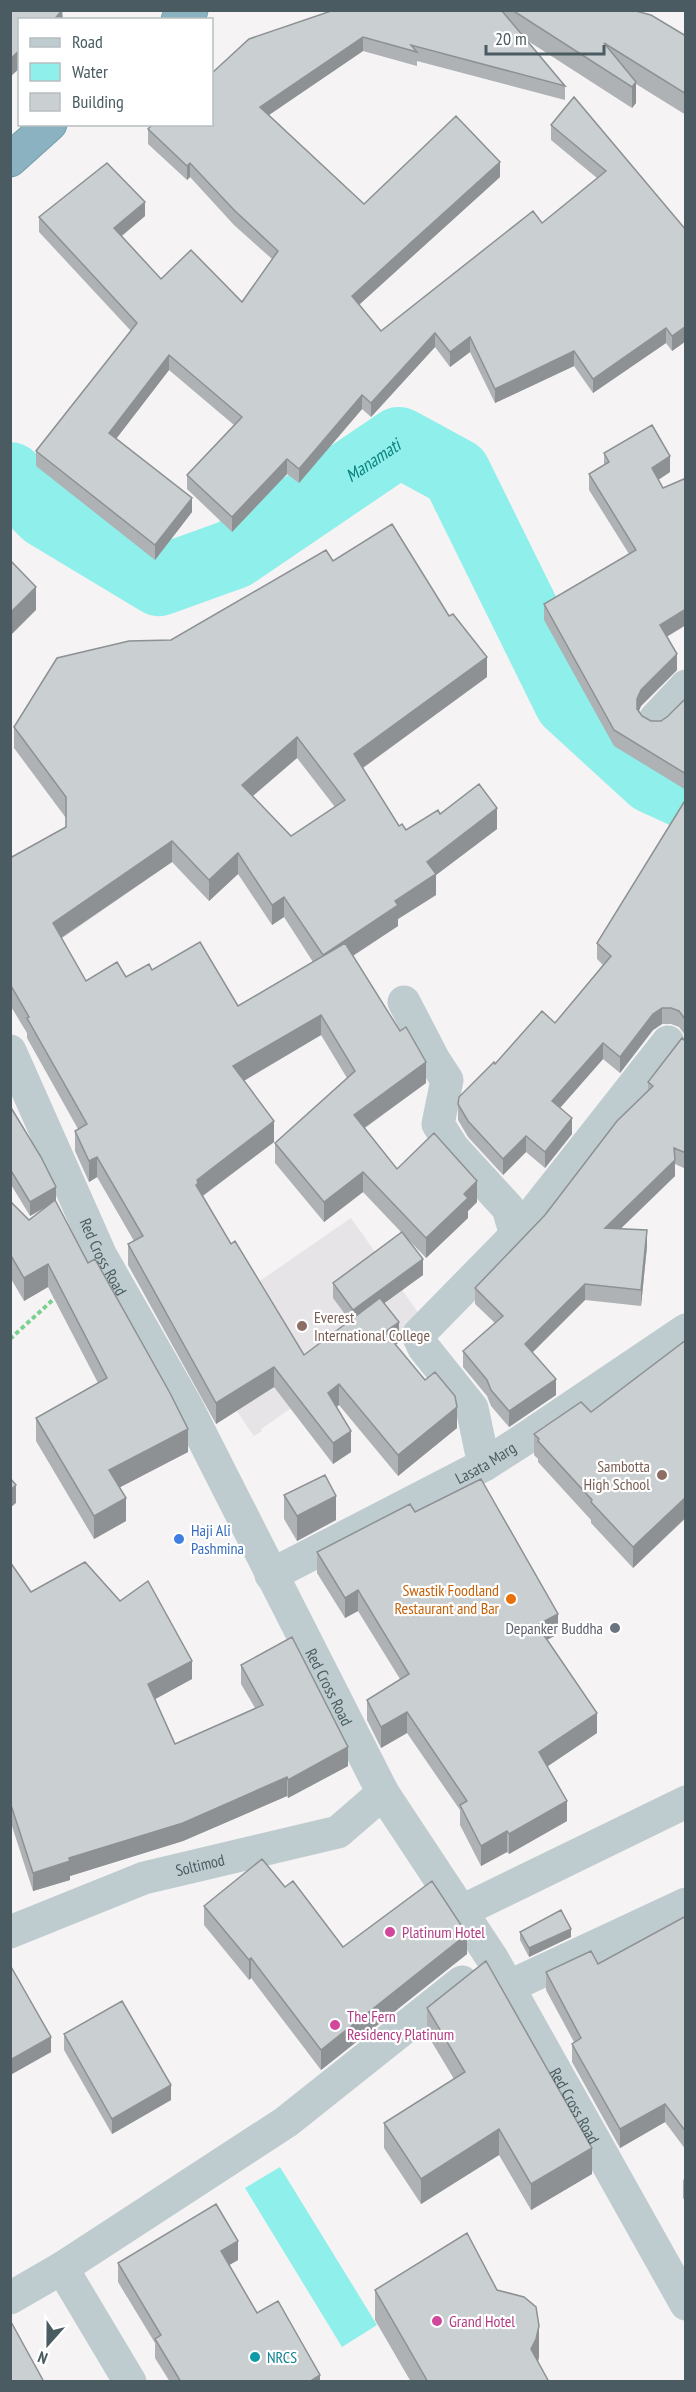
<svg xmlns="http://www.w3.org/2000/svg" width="696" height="2392" viewBox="0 0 696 2392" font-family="'PT Sans Narrow',sans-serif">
  <rect width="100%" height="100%" fill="#f5f3f3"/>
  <path fill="#e6e4e6" d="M351,1218L422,1318L261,1429L262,1431L254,1436L183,1334Z"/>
  <path fill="#8fefeb" d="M280,2167L377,2325L342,2347L245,2188Z"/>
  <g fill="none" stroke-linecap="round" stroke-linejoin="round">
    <path stroke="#8fefeb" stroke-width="70" id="s1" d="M10,477L46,513L159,581L234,554L399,442L456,473L569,702L653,779L686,794"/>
    <defs>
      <path id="highway" d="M178,20L191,10
        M10,160L50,124"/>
    </defs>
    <use href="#highway" stroke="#759ead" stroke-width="35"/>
    <path stroke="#79d190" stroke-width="4" stroke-dasharray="4.5 3" stroke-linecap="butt" d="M10,1339L56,1297"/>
    <g stroke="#becccf" stroke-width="33">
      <path d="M655,719L686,686"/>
      <path d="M404,1002L434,1060L447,1080L438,1124L453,1148L508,1208L516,1235"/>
      <path id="s2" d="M10,1051L101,1256L187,1407L383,1793L492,1958L686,2304"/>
      <path d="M484,1465L472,1408L424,1348L418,1335L516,1235L668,1042"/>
      <path id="s3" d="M271,1575L484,1465L520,1442L686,1330"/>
      <path d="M460,1912L686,1802"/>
      <path id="s4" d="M10,1932L144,1878L338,1832L383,1793"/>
      <path d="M508,1987L686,1904"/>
      <path d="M62,2268L130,2382"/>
      <path d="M10,2298L62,2268L286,2122L462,1982"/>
    </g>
    <use href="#highway" stroke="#8ab2c1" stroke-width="33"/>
  </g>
  <path fill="#aeb2b5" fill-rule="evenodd" d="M334,10H632L686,36V115L636,84V103L632,108L528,41L565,86V100L417,61V66L363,51L269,115L364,204L500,177L359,305L381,331L542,223L597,178L551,140V125L686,230V341L672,351L666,343L593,393L574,366L495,403L470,352L450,367L435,347L371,417L362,409L299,483L287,474L232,532L187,489V475L234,425L169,370L116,439L192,512L155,560L36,466V451L131,331L39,232V217L145,216L122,236L161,279L242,302L272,259L234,225L190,177L187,180L148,144V129Z
    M604,453L670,472L658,480L667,637L677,670L641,706L639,711L642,716L651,721H661L668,716L686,698V790L614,746L544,620V604L629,554L589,490V474L604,465Z
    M333,561L487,677L363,768L399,826L406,830L440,814L497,829L436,875V895L398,919V926L353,956L426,1083L365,1128L397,1169L477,1202L468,1211V1218L426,1258L407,1238L423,1275L384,1303L399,1342L396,1345L457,1428L398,1476L339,1405L336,1407L351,1452L333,1464L274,1387L216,1424L128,1265V1244L134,1241L97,1177L89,1182L75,1151V1131L78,1129L27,1038V1033L10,1005V858L66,827V818L14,748V727L171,640ZM297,758L335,807L291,836L253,796ZM172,862L209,901L238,874L272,925L284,917L313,962L238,1006L152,970L126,977L86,981L62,938ZM321,1035L347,1078L275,1143V1163L324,1222L363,1192L401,1232L333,1283V1298L350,1321L304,1355L231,1244L203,1196L274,1142L244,1081Z
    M686,799V1037L685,1035L679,1027L671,1024H662L653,1030L620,1073L603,1059L560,1108L572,1134L545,1168L526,1152L503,1175L468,1137L458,1120V1104L495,1064L555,1023L603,965L597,959V943Z
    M686,1042V1169L675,1164V1176L620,1229L647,1246L641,1306L585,1300L532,1352L556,1395L509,1427L491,1406L487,1396L463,1367V1351L495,1323L475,1304V1288L545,1215L648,1091V1082Z
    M10,1106L56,1201L188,1452L120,1487L126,1521L94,1539L36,1441V1418L98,1383L48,1287L24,1301L10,1277V1201L29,1220L50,1204L30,1216L10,1183Z
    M686,1340V1518L633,1568L591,1523V1520L538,1462V1459L534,1455V1434L591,1412Z
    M284,1495L336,1520L297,1541L284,1519Z
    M415,1512L558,1634L547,1640L597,1733L548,1766L567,1821L509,1854L507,1852L481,1866L460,1825V1810L407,1733L381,1748L367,1720V1700L400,1679L358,1611L345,1618L317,1573V1552Z
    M10,1562L31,1592L120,1601L192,1679L155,1699L175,1744L255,1708L241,1684V1665L348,1766L288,1798L287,1796L183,1841L70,1876V1880L33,1891L10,1820Z
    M285,1887L343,1947L467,1954L321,2070L251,1978L249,1980L204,1925V1906Z
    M686,1916V2150L665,2122L620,2148L572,2062V2044L574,2042L546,1990V1972L598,1964Z
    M520,1932L571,1937L529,1957L520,1940Z
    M10,1965L51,2052L12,2074L10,2071Z
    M427,2008L592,2174L531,2210L499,2155L421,2204L384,2148V2123L454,2079L427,2034Z
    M64,2034L171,2100L112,2134L64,2050Z
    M686,2178V2202L683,2198V2180Z
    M238,2260L229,2265L257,2313L320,2382H170L155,2358V2343L118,2282V2263Z
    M375,2290H497L539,2357L538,2362L549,2382H411L375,2320Z"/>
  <path fill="#8d9193" d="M62,10L63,20H54Z
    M363,37V51L260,121V107Z
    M20,50V68L10,77V59Z
    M636,82V103L632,108V87Z
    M500,162V177L352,311V296Z
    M190,163V177L187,180V166Z
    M145,202V216L114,242V228Z
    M686,326V341L672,351V336Z
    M666,328V343L593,393V379Z
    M435,333V347L371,417V403Z
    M470,337V352L450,367V352Z
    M574,351V366L495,403V389Z
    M169,355V370L109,448V433Z
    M362,395V409L299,483V469Z
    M670,456V472L652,484V468Z
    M287,459V474L232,532V517Z
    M192,498V512L155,560V545Z
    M36,587V610L10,636V613Z
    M686,609V625L660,641V625Z
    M677,654V670L641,706L637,715V699L641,690Z
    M487,657V677L354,774V754Z
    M297,737V758L242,805V785Z
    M497,808V829L436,875V895L398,919V926L323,975V955L395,901L427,862Z
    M172,841V862L53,943V923Z
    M238,853V874L209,901V880Z
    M284,897V917L272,925V905Z
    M662,1008V1024L653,1030L620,1073V1057L653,1014Z
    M321,1015V1035L233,1087V1066Z
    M603,1043V1059L552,1117V1101Z
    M426,1062V1083L354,1135V1115Z
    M572,1118V1134L545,1168V1152Z
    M274,1121V1142L198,1199L196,1185L197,1180Z
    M526,1136V1152L503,1175V1159Z
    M97,1157V1177L89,1182V1161Z
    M675,1160V1176L605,1244V1228Z
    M363,1172V1192L324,1222V1202Z
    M477,1181V1202L468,1211V1218L426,1258V1238L464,1194Z
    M56,1187V1201L30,1216V1202Z
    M647,1230V1246L641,1306V1290Z
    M423,1259V1275L353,1326V1310Z
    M48,1264V1287L24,1301V1278Z
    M585,1284V1300L525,1360V1344Z
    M399,1322V1342L385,1352V1332Z
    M274,1367V1387L216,1424V1403Z
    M556,1379V1395L509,1427V1411Z
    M339,1384V1405L328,1414V1393Z
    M457,1407V1428L398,1476V1455Z
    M188,1429V1452L109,1493V1470Z
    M351,1431V1452L333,1464V1443Z
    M16,1485V1503L10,1508V1490Z
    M336,1496V1520L297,1541V1516Z
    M685,1497V1518L633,1568V1547Z
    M126,1498V1521L94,1539V1516Z
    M358,1590V1611L345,1618V1598Z
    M558,1614V1634L537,1645V1625Z
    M192,1661V1679L148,1703V1684Z
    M407,1712V1733L381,1748V1727Z
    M597,1713V1733L539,1772V1752Z
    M348,1747V1766L288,1798V1780Z
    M287,1777V1796L183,1841L70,1876V1880L33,1891V1873L69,1858Z
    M567,1801V1821L509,1854V1834Z
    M507,1831V1852L481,1866V1846Z
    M571,1929V1937L529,1957V1948Z
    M467,1934V1954L321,2070V2050Z
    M251,1958V1978L249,1980V1960Z
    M51,2037V2052L12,2074V2059Z
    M171,2085V2100L112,2134V2119Z
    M665,2104V2122L620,2148V2129Z
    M499,2129V2155L421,2204V2179Z
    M592,2148V2174L531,2210V2184Z
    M238,2241V2260L221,2270V2251Z
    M539,2326V2357L536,2369L531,2349Z
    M320,2375V2382H312V2380Z"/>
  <path fill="#cacfd2" stroke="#8d9193" stroke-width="1.5" fill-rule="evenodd" d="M10,10H62L54,20H20V50L10,59Z
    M334,10L502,11L565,86L411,45L417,52L363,37L260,107L364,204L456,116L500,162L352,296L381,331L533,211L542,223L606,171L551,125L574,97L686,230V326L672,336L666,328L593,379L574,351L495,389L470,337L450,352L435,333L371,403L362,395L299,469L287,459L232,517L187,475L242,417L169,355L109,433L192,498L155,545L36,451L137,323L39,217L107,163L145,202L114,228L161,279L191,250L242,302L278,251L234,210L190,163L187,166L148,129L153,124H212V73L249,39Z
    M512,10H632L651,15L686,36V94L604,43L636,82L632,87Z
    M652,425L670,456L652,468L663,488L684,479L686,481V609L660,625L677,654L641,690L637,699V709L642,716L651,721H661L668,716L686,698V774L614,730L544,604L636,550L589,474L609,462L604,453Z
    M392,524L449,616L453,614L487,657L354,754L399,826L402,824L406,830L438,810L440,814L479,784L497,808L427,862L436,874L395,901L398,905L323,955L284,897L272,905L238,853L209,880L172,841L53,923L86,981L117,962L126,977L149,964L152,970L200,942L238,1006L345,943L400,1031L406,1027L426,1062L354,1115L397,1169L434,1133L477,1181L464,1194L468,1198L426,1238L363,1172L324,1202L275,1143L355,1071L321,1015L233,1066L274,1121L197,1180L198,1183L196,1185L231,1244L235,1241L304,1355L380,1298L399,1322L385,1332L425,1380L435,1372L455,1396L457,1407L398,1455L339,1384L328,1393L351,1431L333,1443L274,1367L216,1403L128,1244L143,1236L97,1157L89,1161L75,1131L87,1124L27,1018L29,1017L10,984V858L66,827V797L14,727L57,658L129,641L171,640L326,550L333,561ZM297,737L345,800L291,836L242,785Z
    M10,560L36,587L10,613Z
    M686,799V1021L685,1019L679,1011L671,1008H662L653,1014L620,1057L603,1043L552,1101L572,1118L545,1152L526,1136L503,1159L468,1121L458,1104L459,1097L494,1062L495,1064L542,1011L555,1023L611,956L597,943Z
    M682,1038L686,1042V1153L674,1148L675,1160L605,1228L647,1230L641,1290L585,1284L525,1344L556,1379L509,1411L491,1390L487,1380L463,1351L503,1316L475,1288L545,1215L617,1121L653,1086L648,1082Z
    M10,1106L41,1157L56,1187L30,1202L10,1169Z
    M55,1200L88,1263L95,1259L170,1393L188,1429L109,1470L126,1498L94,1516L36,1418L107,1378L48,1264L24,1278L10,1254V1201L29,1220Z
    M402,1232L423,1259L353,1310L333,1283Z
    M686,1340V1497L633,1547L591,1502L592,1500L538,1441L539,1439L534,1434L581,1402L591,1412Z
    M325,1475L336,1496L297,1516L284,1495Z
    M10,1478L16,1485L10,1490Z
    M481,1479L558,1614L537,1625L597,1713L539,1752L567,1801L509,1834L507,1831L481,1846L460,1805L467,1801L407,1712L381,1727L367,1700L409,1674L358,1590L345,1598L317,1552L410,1504L415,1512Z
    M10,1562L31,1592L85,1562L120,1601L148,1581L192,1661L148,1684L175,1744L263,1705L241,1665L292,1637L348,1747L288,1780L287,1777L183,1823L69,1858L70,1861L33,1873L10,1802Z
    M262,1859L285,1887L293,1881L343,1947L432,1881L467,1934L321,2050L251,1958L249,1960L204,1906Z
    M561,1910L571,1929L529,1948L520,1932Z
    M686,1916V2132L665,2104L620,2129L572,2044L581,2038L546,1972L591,1951L598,1964Z
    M486,1961L592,2148L531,2184L499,2129L421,2179L384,2123L465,2072L427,2008Z
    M10,1965L51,2037L12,2059L10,2056Z
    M122,2001L171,2085L112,2119L64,2034Z
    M216,2204L238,2241L221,2251L257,2313L278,2301L320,2375L312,2380L313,2382H181L155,2339L161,2335L118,2263Z
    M467,2233L497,2290L524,2297L536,2307L539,2326L536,2339L531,2349L549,2382H428L375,2290Z
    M10,2320L44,2382H10Z"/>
  <g fill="#8d6e63" stroke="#fff" stroke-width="2">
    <circle cx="302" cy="1326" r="6"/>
    <circle cx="662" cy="1475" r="6"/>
  </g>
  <circle fill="#3f7fe0" stroke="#fff" stroke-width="2" cx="179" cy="1539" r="6"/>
  <circle fill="#e8710a" stroke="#fff" stroke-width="2" cx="511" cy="1599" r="6"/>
  <circle fill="#6b7280" stroke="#fff" stroke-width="2" cx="615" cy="1628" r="6"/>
  <g fill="#d1479c" stroke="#fff" stroke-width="2">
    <circle cx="390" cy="1932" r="6"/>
    <circle cx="335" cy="2025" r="6"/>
    <circle cx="437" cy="2321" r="6"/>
  </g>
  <circle fill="#0f9aa8" stroke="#fff" stroke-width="2" cx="255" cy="2357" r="6"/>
  <g text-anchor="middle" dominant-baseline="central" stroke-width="4.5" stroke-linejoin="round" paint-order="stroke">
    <g font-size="16" fill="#4a5c61" stroke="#fff">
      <text stroke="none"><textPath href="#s2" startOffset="226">Red Cross Road</textPath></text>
      <text stroke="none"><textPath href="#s3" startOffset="242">Lasata Marg</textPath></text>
      <text stroke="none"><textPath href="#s2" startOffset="712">Red Cross Road</textPath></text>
      <text stroke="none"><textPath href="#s4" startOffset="202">Soltimod</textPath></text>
      <text stroke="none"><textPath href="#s2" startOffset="1198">Red Cross Road</textPath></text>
    </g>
    <g font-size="16" fill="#785e54" stroke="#fff" text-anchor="start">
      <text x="314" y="1317">Everest<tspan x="314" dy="18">International College</tspan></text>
      <text x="650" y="1466" text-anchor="end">Sambotta<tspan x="650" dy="18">High School</tspan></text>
    </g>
    <g font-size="16" fill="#366cbe" stroke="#fff" text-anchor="start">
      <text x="191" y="1530">Haji Ali<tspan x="191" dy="18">Pashmina</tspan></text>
    </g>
    <g font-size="16" fill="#c56008" stroke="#fff" text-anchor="end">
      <text x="499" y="1590">Swastik Foodland<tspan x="499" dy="18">Restaurant and Bar</tspan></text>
    </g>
    <g font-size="16" fill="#5b616d" stroke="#fff" text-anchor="end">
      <text x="603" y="1628">Depanker Buddha</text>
    </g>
    <g font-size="16" fill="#b23c85" stroke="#fff" text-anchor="start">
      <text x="402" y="1932">Platinum Hotel</text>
      <text x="347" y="2016">The Fern<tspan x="347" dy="18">Residency Platinum</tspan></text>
      <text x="449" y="2321">Grand Hotel</text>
    </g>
    <g font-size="16" fill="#0d838f" stroke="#fff" text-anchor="start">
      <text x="267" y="2357">NRCS</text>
    </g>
    <g font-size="18" font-style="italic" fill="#0c837f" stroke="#fff">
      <text stroke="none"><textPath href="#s1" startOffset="430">Manamati</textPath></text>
    </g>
  </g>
  <rect width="696" height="2392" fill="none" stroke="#4a5c61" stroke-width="24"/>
  <rect x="18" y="18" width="195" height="108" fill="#ffffff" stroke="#b7bec0" stroke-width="1.5"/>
  <rect x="30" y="38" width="30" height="9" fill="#becccf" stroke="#b7bec0" stroke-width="1.5"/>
  <text x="72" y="48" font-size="18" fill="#4a5c61">Road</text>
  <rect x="30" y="63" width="30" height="18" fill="#8fefeb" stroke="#b7bec0" stroke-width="1.5"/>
  <text x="72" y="78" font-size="18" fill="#4a5c61">Water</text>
  <rect x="30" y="93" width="30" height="18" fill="#cacfd2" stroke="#b7bec0" stroke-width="1.5"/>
  <text x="72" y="108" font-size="18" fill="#4a5c61">Building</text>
  <g transform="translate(48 2344) rotate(201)" stroke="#ffffff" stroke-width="4.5" paint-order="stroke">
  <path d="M0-4.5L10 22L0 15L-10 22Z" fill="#4a5c61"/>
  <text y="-9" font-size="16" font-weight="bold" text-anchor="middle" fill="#4a5c61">N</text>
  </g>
  <path d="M486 45v9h118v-9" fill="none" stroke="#4a5c61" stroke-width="3"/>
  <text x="495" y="45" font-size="18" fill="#4a5c61" stroke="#ffffff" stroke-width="4.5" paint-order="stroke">20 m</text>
</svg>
